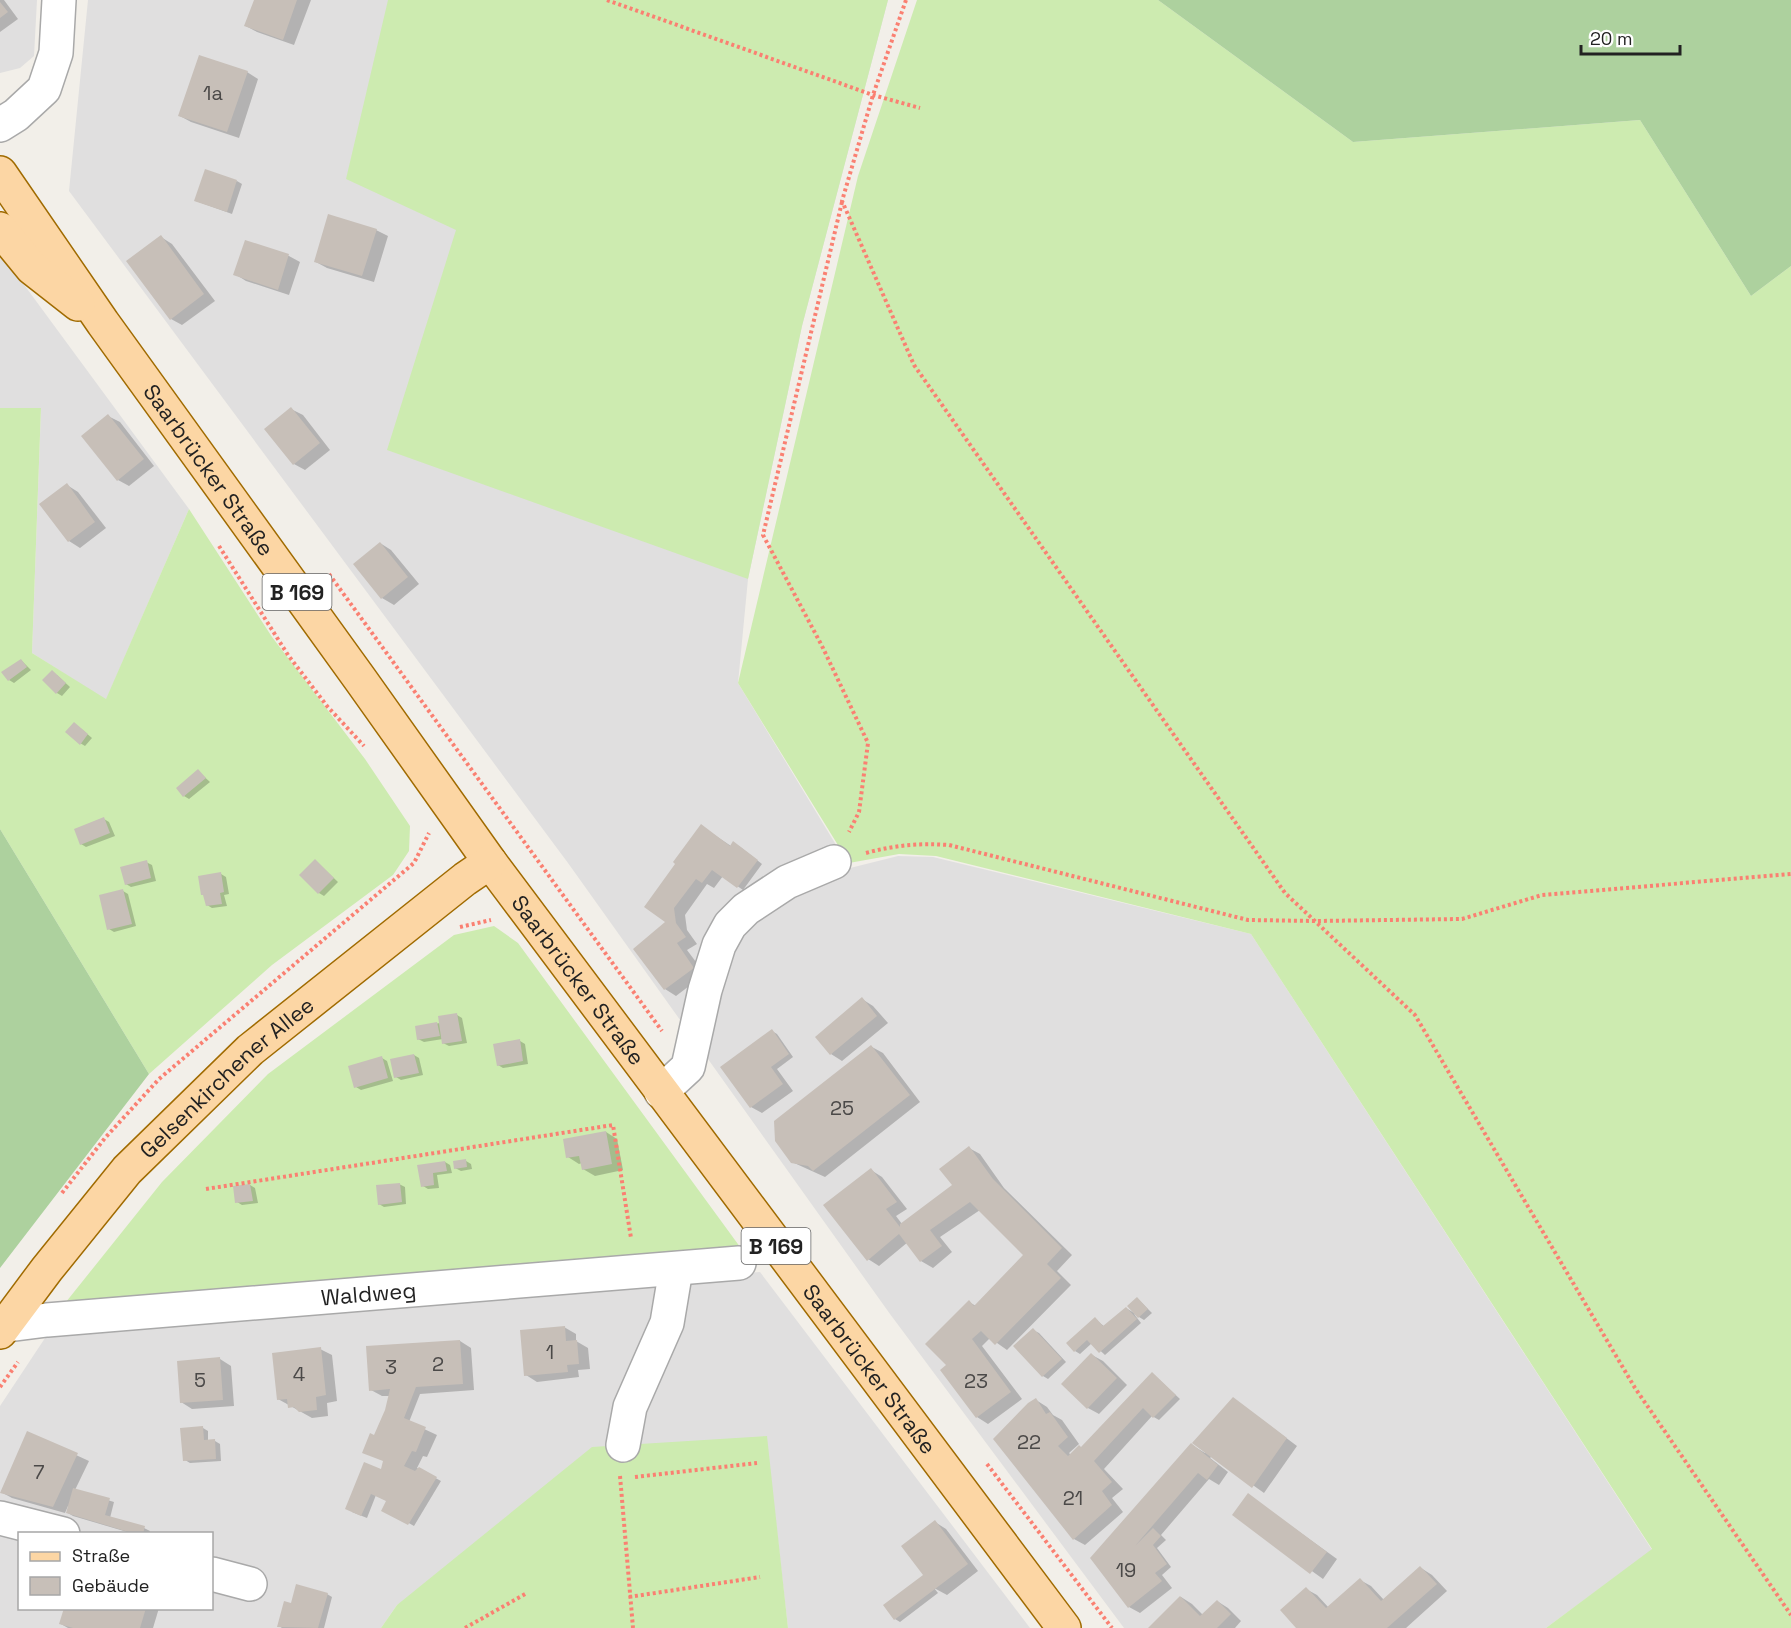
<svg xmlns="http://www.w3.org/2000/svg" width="1791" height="1628" viewBox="0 0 1791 1628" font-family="'Space Grotesk',sans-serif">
  <rect width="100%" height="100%" fill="#f2efe9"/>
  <path fill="#e0dfdf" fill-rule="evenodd" d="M0,0H37L34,56L20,68L0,73Z
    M88,0H888L802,326L748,579L738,683L850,868L898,856L933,857L1251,934L1652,1550L1546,1628H1124L890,1314L568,863L69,191Z
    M0,252L189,509L106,700L32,653L41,409L0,408Z
    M760,1272L1030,1628H788L766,1436L397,1605L381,1628H0V1406L51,1329ZM20,1534H212V1608H20Z"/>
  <path fill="#cdebb0" d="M388,0H888L802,326L748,579L387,450L456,230L346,179Z
    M917,0H1158L1353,142L1640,120L1751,296L1791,266V1628H1546L1652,1549L1251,934L936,856L899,854L849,863L738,683L858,176Z
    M0,408H41L32,653L106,699L189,509L272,637L365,759L410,826L409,851L393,875L272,965L149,1074L0,829Z
    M494,926L518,943L743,1251L62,1307L162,1182L268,1074L454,935Z
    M767,1436L788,1628H381L397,1605L592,1447Z"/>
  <path fill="#add19e" d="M1158,0H1791V266L1751,296L1640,120L1353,142Z
    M0,829L149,1074L0,1268Z"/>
  <path fill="#0003" d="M0,0H4L18,19L0,32Z
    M256,0H311L294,45L257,32L246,26Z
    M247,72L258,79L239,138L191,122L180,116Z
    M237,181L242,184L232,214L196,201Z
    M376,230L388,236L374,282L327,268L316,262Z
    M161,237L172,244L215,301L182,325L171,319Z
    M246,242L289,256L300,262L289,295L246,281L235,274Z
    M291,409L303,415L330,450L305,470L294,464Z
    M108,416L120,422L154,466L129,486L118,480Z
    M67,485L78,492L106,528L80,548L69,541L41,505Z
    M380,543L391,550L419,584L394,605L382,598L355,564Z
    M21,660L31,670L14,683L9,680Z
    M57,675L70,687L62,696L57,693Z
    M79,727L92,738L85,746L80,743Z
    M198,771L210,782L189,799L184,796Z
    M104,819L109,822L115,836L86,847L81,844Z
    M701,826L731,846H739L762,864L743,890L723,876L714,888L707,884L685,915L687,930L697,944L687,950L705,974L676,996L665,989L667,922Z
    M316,861L338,882L324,896L319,893Z
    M146,862L152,865L156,881L131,887L126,884Z
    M221,874L226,877L229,894L224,895L227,906L212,908L207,905Z
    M123,891L128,894L136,926L114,932L109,929Z
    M862,999L873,1006L888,1023L842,1061L831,1054Z
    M457,1015L462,1018L467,1043L449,1046L443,1043V1039L424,1042L418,1039L416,1027L440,1023Z
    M772,1031L777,1034L793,1057L777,1069L793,1091L762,1113L751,1107Z
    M520,1041L525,1044L528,1064L503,1068L498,1065Z
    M872,1047L883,1053L920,1102L825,1177L792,1162Z
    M414,1055L419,1058L423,1075L401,1080L396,1077Z
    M382,1058L387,1061L393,1081L361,1090L356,1087Z
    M606,1132L617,1139L623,1170L595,1176L583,1169L582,1163L579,1164L568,1157Z
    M969,1148L980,1154L1004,1188L1072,1255L1057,1271L1071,1285L1007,1350L990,1338L982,1346L1022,1399L988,1424L977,1417L948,1365L969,1302L976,1306L1025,1255L980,1210L940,1237L952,1252L933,1268L921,1261L908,1242L879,1266L868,1259L871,1170L882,1177L907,1209L896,1216L902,1224L954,1185Z
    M466,1161L471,1164L472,1169L461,1171L455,1168Z
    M445,1162L450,1165L452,1173L437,1175L439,1188L428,1189L423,1186L418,1166Z
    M399,1184L405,1187L406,1204L384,1207L379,1204Z
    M250,1185L255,1188L258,1203L242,1205L237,1202Z
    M1138,1299L1152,1313L1144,1320L1134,1314L1141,1323L1105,1355L1092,1343L1080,1354L1075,1351L1095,1319L1105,1327L1126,1308L1136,1314Z
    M564,1327L576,1334V1341L588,1348L590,1369L578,1370L579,1377L537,1382L526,1375Z
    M1033,1330L1039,1333L1066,1362L1048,1379L1043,1376Z
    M460,1341L471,1348L474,1390L420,1394L409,1422L437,1435L427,1457L423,1456L417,1468L441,1481L414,1526L407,1522L387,1501L376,1495L367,1518L352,1512L381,1471L385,1461L382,1440L390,1396H382L371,1390Z
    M320,1349L332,1355L337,1401L327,1403L328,1416L312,1418L278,1399Z
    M1092,1355L1103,1361L1127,1385L1099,1414L1088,1408Z
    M220,1359L231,1366L234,1406L192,1409L181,1402Z
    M1153,1374L1180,1399L1159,1420L1152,1416L1104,1469L1123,1489L1112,1498L1123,1512L1085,1545L1074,1539L1036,1400L1047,1407L1053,1415L1062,1420L1079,1444L1069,1453L1071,1455L1082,1449Z
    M1234,1399L1297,1446L1264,1493L1212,1456L1210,1458L1228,1472L1219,1485L1209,1479L1161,1535L1166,1540L1157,1548L1171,1567L1162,1575L1172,1588L1140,1613L1129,1607L1092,1558L1192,1445L1205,1453Z
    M203,1428L208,1431V1441H215L220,1444L221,1461L190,1463L185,1460Z
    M28,1433L89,1461L75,1490L114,1502L110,1518L144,1528L150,1531L149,1534H134L73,1516L68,1513V1506L65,1513L12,1498L1,1492Z
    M1248,1495L1337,1559L1323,1579L1234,1515Z
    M935,1522L946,1529L978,1571L947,1595L934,1588L938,1593L900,1622L895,1619L923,1577Z
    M1421,1568L1432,1575L1447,1591L1406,1628H1298L1306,1589L1317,1595L1329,1608L1360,1580L1371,1586L1384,1600Z
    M327,1594L332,1597L324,1628H282L279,1626L292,1605Z
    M1181,1597L1192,1604L1203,1615L1217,1601L1228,1608L1241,1621L1235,1628H1150Z
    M65,1608H159L153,1628H68L61,1624Z"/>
  <path fill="#c7bfb8" d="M254,0H297L283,40L244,26Z
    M0,2L8,12L0,18Z
    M199,55L248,71L227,132L178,116Z
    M205,169L237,180L227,212L194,201Z
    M328,214L377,229L362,276L314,262Z
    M161,235L204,294L170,320L126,261Z
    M245,240L289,254L278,290L233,275Z
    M291,407L320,443L293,465L264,429Z
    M108,414L144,459L117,481L81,436Z
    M67,483L95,522L68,542L39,504Z
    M380,542L408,577L381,599L353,564Z
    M21,659L27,667L8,681L1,672Z
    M52,670L66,683L56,694L42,680Z
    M74,722L88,734L80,745L65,732Z
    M198,769L206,778L183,797L176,788Z
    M104,817L110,833L80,845L74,829Z
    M701,824L730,846L733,841L758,860L737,888L712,870L702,883L696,879L674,908L676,923L686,937L677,943L694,968L664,990L633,949L665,922L644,907L675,864L673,862Z
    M315,859L334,878L318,894L299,875Z
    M147,860L151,878L125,885L120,867Z
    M221,872L224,892L220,893L222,904L206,906L203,895H201L198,876Z
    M123,889L132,924L107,930L99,895Z
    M862,997L877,1016L830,1055L815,1037Z
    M457,1013L462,1041L442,1044L438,1016Z
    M437,1022L440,1036L417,1040L415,1026Z
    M772,1029L789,1054L771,1067L783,1084L750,1108L720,1067Z
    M520,1039L523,1061L497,1066L493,1044Z
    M871,1045L910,1095L813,1171L808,1166L791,1163L775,1141L774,1121Z
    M414,1054L419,1073L394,1078L390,1059Z
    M382,1056L388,1078L354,1088L348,1066Z
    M606,1131L612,1164L582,1170L579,1156L566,1158L563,1139Z
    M969,1146L993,1179L1062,1248L1047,1264L1061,1278L995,1345L981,1331L972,1339L1011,1392L976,1418L940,1370L946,1365L925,1344L969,1300L974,1306L1023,1255L970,1202L930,1230L942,1246L920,1262L899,1234L867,1261L823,1205L871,1168L897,1202L886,1209L900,1227V1224L952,1185L939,1169Z
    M466,1159L467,1167L454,1169L453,1161Z
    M445,1161L447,1171L433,1173L434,1185L421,1187L417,1165Z
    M400,1183L402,1202L378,1205L376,1185Z
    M250,1184L253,1201L235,1203L233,1186Z
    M1137,1297L1148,1309L1138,1318L1127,1306Z
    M1126,1307L1137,1319L1099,1353L1087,1340L1074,1352L1066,1343L1095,1317L1103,1326Z
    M565,1326L566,1341L577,1340L579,1364L567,1365L568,1372L524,1376L520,1330Z
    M1033,1328L1062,1359L1042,1377L1013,1346Z
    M460,1340L463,1384L416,1387L404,1418L426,1427L416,1452L412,1451L404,1466L415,1471L419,1467L437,1477L408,1525L381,1511L386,1501L371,1494L361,1516L345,1509L364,1462L381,1469L383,1461L362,1453L370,1433L374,1435L385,1410L390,1389L369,1391L366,1346Z
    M321,1347L326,1395L316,1397L317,1410L299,1412L294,1407L288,1408L287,1399L277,1400L272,1353Z
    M1091,1353L1117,1378L1087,1409L1061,1384Z
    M220,1357L223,1400L180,1403L177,1361Z
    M1152,1372L1176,1395L1153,1418L1143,1408L1094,1461L1112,1482L1102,1491L1112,1505L1073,1540L993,1439L1028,1403L1036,1398L1046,1414L1050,1412L1068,1437L1058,1446L1068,1456L1079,1445L1081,1447Z
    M1233,1397L1287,1438L1252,1488L1192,1443Z
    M203,1426L204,1440L215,1439L216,1459L183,1461L180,1428Z
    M27,1431L78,1453L53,1507L0,1493Z
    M1191,1443L1218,1465L1207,1480L1198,1473L1135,1546L1153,1528L1161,1536L1153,1545L1167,1564L1155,1573L1162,1581L1128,1608L1090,1558Z
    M73,1488L110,1498L105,1515L145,1526L143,1534H135L66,1513Z
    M1248,1493L1327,1552L1310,1574L1232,1515Z
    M935,1520L968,1564L894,1620L883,1605L923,1575L901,1546Z
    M1420,1566L1437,1584L1387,1628H1296L1280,1610L1306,1587L1326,1608L1360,1578L1381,1601Z
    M296,1584L328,1593L318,1628L277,1627L284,1601L291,1603Z
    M1180,1596L1200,1616L1217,1600L1231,1614L1217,1628H1148Z
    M64,1608H146L140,1628H73L59,1624Z"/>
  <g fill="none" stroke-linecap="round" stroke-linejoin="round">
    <defs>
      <g id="minor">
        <path d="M0,125L16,115L44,89L56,53L59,0"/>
        <path d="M661,1092L688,1067L705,990L719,945L730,925L746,909L787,882L834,862"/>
        <path id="s1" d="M0,1326L47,1320L739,1263"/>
        <path d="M623,1445L630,1407L667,1323L676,1269"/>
        <path d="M0,1518L63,1534"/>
        <path d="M212,1574L250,1584"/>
      </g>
      <g id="major">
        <path id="s2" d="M0,173L103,323L360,679L490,862L1064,1628"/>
        <path d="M0,229L32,268L78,304"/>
        <path id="s3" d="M0,1332L47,1269L127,1170L250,1050L465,879L490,862"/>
      </g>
    </defs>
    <use href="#minor" stroke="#a9a9a9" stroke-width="36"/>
    <use href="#major" stroke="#a06b00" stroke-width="36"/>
    <path stroke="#fa8072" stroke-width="4" stroke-dasharray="3 3" stroke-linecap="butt" d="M607,0L873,95L920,108
      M906,0L873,95L842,201L914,365L1285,893L1415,1015L1635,1388L1791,1615
      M842,202L763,535L822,646L868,743L859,812L849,832
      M219,546L288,655L327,706L364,746
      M329,574L662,1031
      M866,853C895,845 920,843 949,845L1248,920L1315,921L1462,919L1542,895L1791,874
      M460,927L491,920
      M206,1189L613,1125L631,1238
      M62,1193L105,1138L159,1079L414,863L429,833
      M0,1387L18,1362
      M987,1464L1112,1628
      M620,1476L633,1628
      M635,1477L757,1463
      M629,1597L760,1577
      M465,1628L527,1593"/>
    <use href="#minor" stroke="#fff" stroke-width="33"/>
    <use href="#major" stroke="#fcd6a4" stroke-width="33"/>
  </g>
  <g text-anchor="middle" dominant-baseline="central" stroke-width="5" stroke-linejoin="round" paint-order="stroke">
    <g font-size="20" fill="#4b4948">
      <text x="213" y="93">1a</text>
      <text x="842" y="1108">25</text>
      <text x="550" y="1352">1</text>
      <text x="438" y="1364">2</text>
      <text x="391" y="1367">3</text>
      <text x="299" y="1374">4</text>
      <text x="200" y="1380">5</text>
      <text x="976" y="1381">23</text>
      <text x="1029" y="1442">22</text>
      <text x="39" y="1472">7</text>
      <text x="1073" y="1498">21</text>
      <text x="1126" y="1570">19</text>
    </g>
    <g fill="#fff" stroke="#646464" stroke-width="1.5">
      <rect x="262.5" y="574" width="69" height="36" rx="4.5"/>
      <rect x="741.5" y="1228" width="69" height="36" rx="4.5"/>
    </g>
    <g font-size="21" font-weight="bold" fill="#222">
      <text x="297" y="592">B 169</text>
      <text x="776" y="1246">B 169</text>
    </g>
    <g font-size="22" fill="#222" stroke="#fff">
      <text stroke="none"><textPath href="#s2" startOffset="363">Saarbrücker Straße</textPath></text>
      <text stroke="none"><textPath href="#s2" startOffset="993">Saarbrücker Straße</textPath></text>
      <text stroke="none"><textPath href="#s3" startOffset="342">Gelsenkirchener Allee</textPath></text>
      <text stroke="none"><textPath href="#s1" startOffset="370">Waldweg</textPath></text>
      <text stroke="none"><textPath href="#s2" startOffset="1479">Saarbrücker Straße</textPath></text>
    </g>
  </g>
  <rect x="18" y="1532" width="195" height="78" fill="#ffffff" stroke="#a7a7a7" stroke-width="1.5"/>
  <rect x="30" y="1552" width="30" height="9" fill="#fcd6a4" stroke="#a7a7a7" stroke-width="1.5"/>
  <text x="72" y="1562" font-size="18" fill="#222222">Straße</text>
  <rect x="30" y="1577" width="30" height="18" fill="#c7bfb8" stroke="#a7a7a7" stroke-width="1.5"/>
  <text x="72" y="1592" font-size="18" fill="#222222">Gebäude</text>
  <path d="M1581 45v9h99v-9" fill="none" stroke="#222222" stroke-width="3"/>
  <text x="1590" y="45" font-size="18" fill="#222222" stroke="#ffffff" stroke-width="4.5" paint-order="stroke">20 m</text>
</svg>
